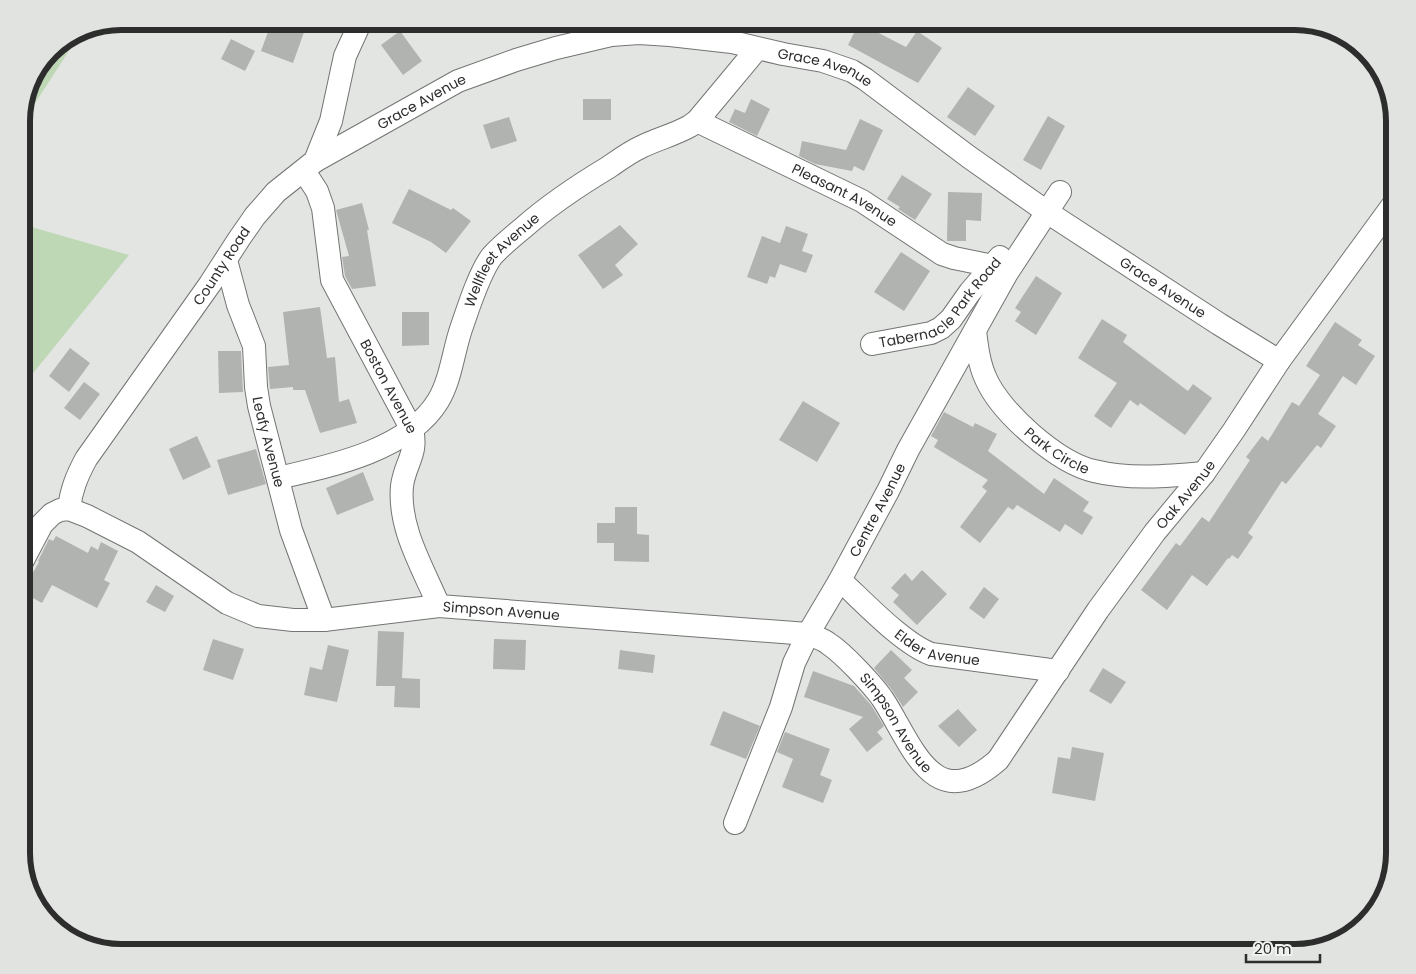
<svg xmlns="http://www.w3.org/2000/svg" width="1416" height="974" viewBox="0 0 1416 974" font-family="Poppins,sans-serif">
  <rect width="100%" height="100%" fill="#e3e5e2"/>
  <path fill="#bed8b5" d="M83,29L21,125C21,99 32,70 50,51C59,42 73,36 83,29Z
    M21,224L129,255L21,388Z"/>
  <path fill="#b0b3af" d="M272,21H308L293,63L261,51Z
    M859,23L906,47L917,31L942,48L918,83L848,45Z
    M400,31L422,61L403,75L381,45Z
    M231,39L255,51L245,71L221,59Z
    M968,87L995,106L975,136L947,117Z
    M583,99H611V120H583Z
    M751,99L770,109L757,136L729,122L735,109L745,113Z
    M1048,116L1065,126L1041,170L1023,160Z
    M509,117L517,141L491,149L483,125Z
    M860,119L883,130L864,171L854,166L852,171L815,164L799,156L802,141L846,150Z
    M902,175L932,194L915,220L898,209L900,207L887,199Z
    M409,189L451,210L453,208L471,221L446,253L431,242L392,223Z
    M948,192L982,193L981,221L966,220V241H947Z
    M362,203L369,230H367L376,286L352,289L345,276L342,257L349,256L336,210Z
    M620,225L638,244L615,265L623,275L603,289L578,255Z
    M786,226L808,234L802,251L813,255L806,273L780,264L775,278L770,276L767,284L747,277L762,236L780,243Z
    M901,252L930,271L904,311L874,292Z
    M1036,276L1062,293L1036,335L1015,321L1021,312L1015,308Z
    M320,307L327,358L335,357L339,402L349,399L357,423L320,433L305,390H293V387L270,389L268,367L289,365L283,312Z
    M402,312H429V345L402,346Z
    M1102,319L1127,335L1123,342L1188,391L1193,384L1212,398L1185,435L1140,403L1138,406L1130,400L1111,428L1094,416L1117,383L1078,358Z
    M1335,322L1362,340L1358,345L1375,356L1356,385L1343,376L1318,414L1336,426L1321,448L1317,445L1286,484L1282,481L1248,533L1253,537L1238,559L1232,555L1229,559L1228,558L1207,586L1192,575L1167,610L1141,590L1176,543L1180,546L1202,517L1209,522L1250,460L1246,457L1262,436L1268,441L1292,402L1299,406L1320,375L1306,366Z
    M70,348L90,363L69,392L49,376Z
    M218,351H241L243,392L219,393Z
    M84,382L100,394L80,420L64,408Z
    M803,401L840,423L817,462L779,440Z
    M944,412L973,427L975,423L997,434L988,451L1044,494L1054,478L1089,502L1083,511L1093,517L1082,535L1065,524L1060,532L1017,505L1013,510L1008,507L980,543L960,527L987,491L982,487L988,480L934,447L938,440L931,436Z
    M197,436L211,467L183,480L169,449Z
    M256,449L266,484L228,495L217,460Z
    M363,472L374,500L337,515L326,488Z
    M615,507H637V534L649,535V562L614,561V543H597V523H615Z
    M56,536L88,553L91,546L98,550L101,542L118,551L104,580L110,583L97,608L52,585L42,603L22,592L39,562L38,561L49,539L53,541Z
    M922,570L947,594L917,625L893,602L899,595L891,588L905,573L912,581Z
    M156,585L174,596L165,612L146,602Z
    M984,587L999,599L984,619L969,608Z
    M378,631L404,632L402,678L420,679V708L394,707L395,686H376Z
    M213,639L244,649L233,680L203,670Z
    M494,639L526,640L525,670L493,669Z
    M328,645L349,650L337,702L304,695L310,667L322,670Z
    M620,650L655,655L653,673L618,669Z
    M891,650L912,670L904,678L918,692L903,707L892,690L874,668Z
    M1103,668L1126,682L1111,704L1089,691Z
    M813,671L854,686L871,705L884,726L877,732L883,739L867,752L849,729L863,717L804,697Z
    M958,709L977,730L959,747L938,726Z
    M723,711L760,726L746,759L710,745Z
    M785,732L830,749L820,775L832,780L823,803L782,787L793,759L777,752Z
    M1072,747L1104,753L1095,801L1052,793L1058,757L1070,759Z"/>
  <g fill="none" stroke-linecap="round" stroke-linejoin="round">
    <defs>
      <g id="street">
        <path id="s1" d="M697,121L862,201L942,254L954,258L993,266"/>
        <path id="s2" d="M315,161L458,81L516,60L556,48L611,35L639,33L670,35L732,42L783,54L823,61L852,71L865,79L969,157L1047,212L1219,324L1279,361"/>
        <path id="s3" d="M304,171L317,191L323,208L332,280L412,430C418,454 405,463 402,486C398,528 423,568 439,606"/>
        <path id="s4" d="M226,260L238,305L254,346L256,387L259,406L291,530L324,620"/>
        <path id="s5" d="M975,331C977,347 979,364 986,379C1001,413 1058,463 1094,471C1131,480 1167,476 1204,473"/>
        <path id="s6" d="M872,344L931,333L941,328L951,319L970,292L1000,257"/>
        <path id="s7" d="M278,478C331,466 408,450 438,401C451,379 453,353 461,329C468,309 479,273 492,256C501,246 512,237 523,228C549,205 579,185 609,167C619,160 630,152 641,147C657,139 674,135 690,126L697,121L757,49"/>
        <path id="s8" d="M69,509C71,490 77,476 86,459L210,284L239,239L255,216L276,192L315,161L331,121L345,56L361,21"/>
        <path id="s9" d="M21,564L42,524L52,514L60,510L69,509L87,516L138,542L227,603L258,616L293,620H324L439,606L808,634C815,637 823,639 829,644C844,654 871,683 882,698C912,743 932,818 998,760L1098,610L1155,532L1204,473L1234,430L1279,361L1395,202"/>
        <path id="s10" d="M840,580C864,602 902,643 931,654L1058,671"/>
        <path id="s11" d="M735,823L781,707L794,663L808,634L840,580L888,491L908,450L1007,273L1060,192"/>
      </g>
    </defs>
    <use href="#street" stroke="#727572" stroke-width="24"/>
    <use href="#street" stroke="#fff" stroke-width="22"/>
  </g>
  <g text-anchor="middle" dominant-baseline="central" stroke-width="5" stroke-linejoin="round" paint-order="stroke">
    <g font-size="14" fill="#2c2d2c" stroke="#f0f3ef">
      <text stroke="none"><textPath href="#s2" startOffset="542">Grace Avenue</textPath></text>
      <text stroke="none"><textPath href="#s2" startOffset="122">Grace Avenue</textPath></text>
      <text stroke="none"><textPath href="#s1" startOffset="165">Pleasant Avenue</textPath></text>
      <text stroke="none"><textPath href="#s7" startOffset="340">Wellfleet Avenue</textPath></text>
      <text stroke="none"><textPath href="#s8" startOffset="289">County Road</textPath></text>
      <text stroke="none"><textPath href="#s2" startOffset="948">Grace Avenue</textPath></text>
      <text stroke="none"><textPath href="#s6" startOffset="84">Tabernacle Park Road</textPath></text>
      <text stroke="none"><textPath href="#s3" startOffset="235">Boston Avenue</textPath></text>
      <text stroke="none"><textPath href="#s4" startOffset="188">Leafy Avenue</textPath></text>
      <text stroke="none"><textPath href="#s5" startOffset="152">Park Circle</textPath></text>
      <text stroke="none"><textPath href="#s9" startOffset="1436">Oak Avenue</textPath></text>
      <text stroke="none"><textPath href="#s11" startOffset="345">Centre Avenue</textPath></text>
      <text stroke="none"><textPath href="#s9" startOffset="540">Simpson Avenue</textPath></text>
      <text stroke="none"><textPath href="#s10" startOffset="122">Elder Avenue</textPath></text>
      <text stroke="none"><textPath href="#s9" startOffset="975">Simpson Avenue</textPath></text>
    </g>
  </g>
  <path d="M0 0H1416V974H0ZM121 30H1295A91 91 0 0 1 1386 121V853A91 91 0 0 1 1295 944H121A91 91 0 0 1 30 853V121A91 91 0 0 1 121 30Z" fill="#e0e3df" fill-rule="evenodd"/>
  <path fill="none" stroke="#2c2d2c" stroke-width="6" d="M121 30H1295A91 91 0 0 1 1386 121V853A91 91 0 0 1 1295 944H121A91 91 0 0 1 30 853V121A91 91 0 0 1 121 30Z"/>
  <path d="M1246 954v8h74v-8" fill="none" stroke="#2c2d2c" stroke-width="2.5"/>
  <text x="1254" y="954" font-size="15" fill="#2c2d2c" stroke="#f0f3ef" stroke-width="4" paint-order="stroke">20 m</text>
</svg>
